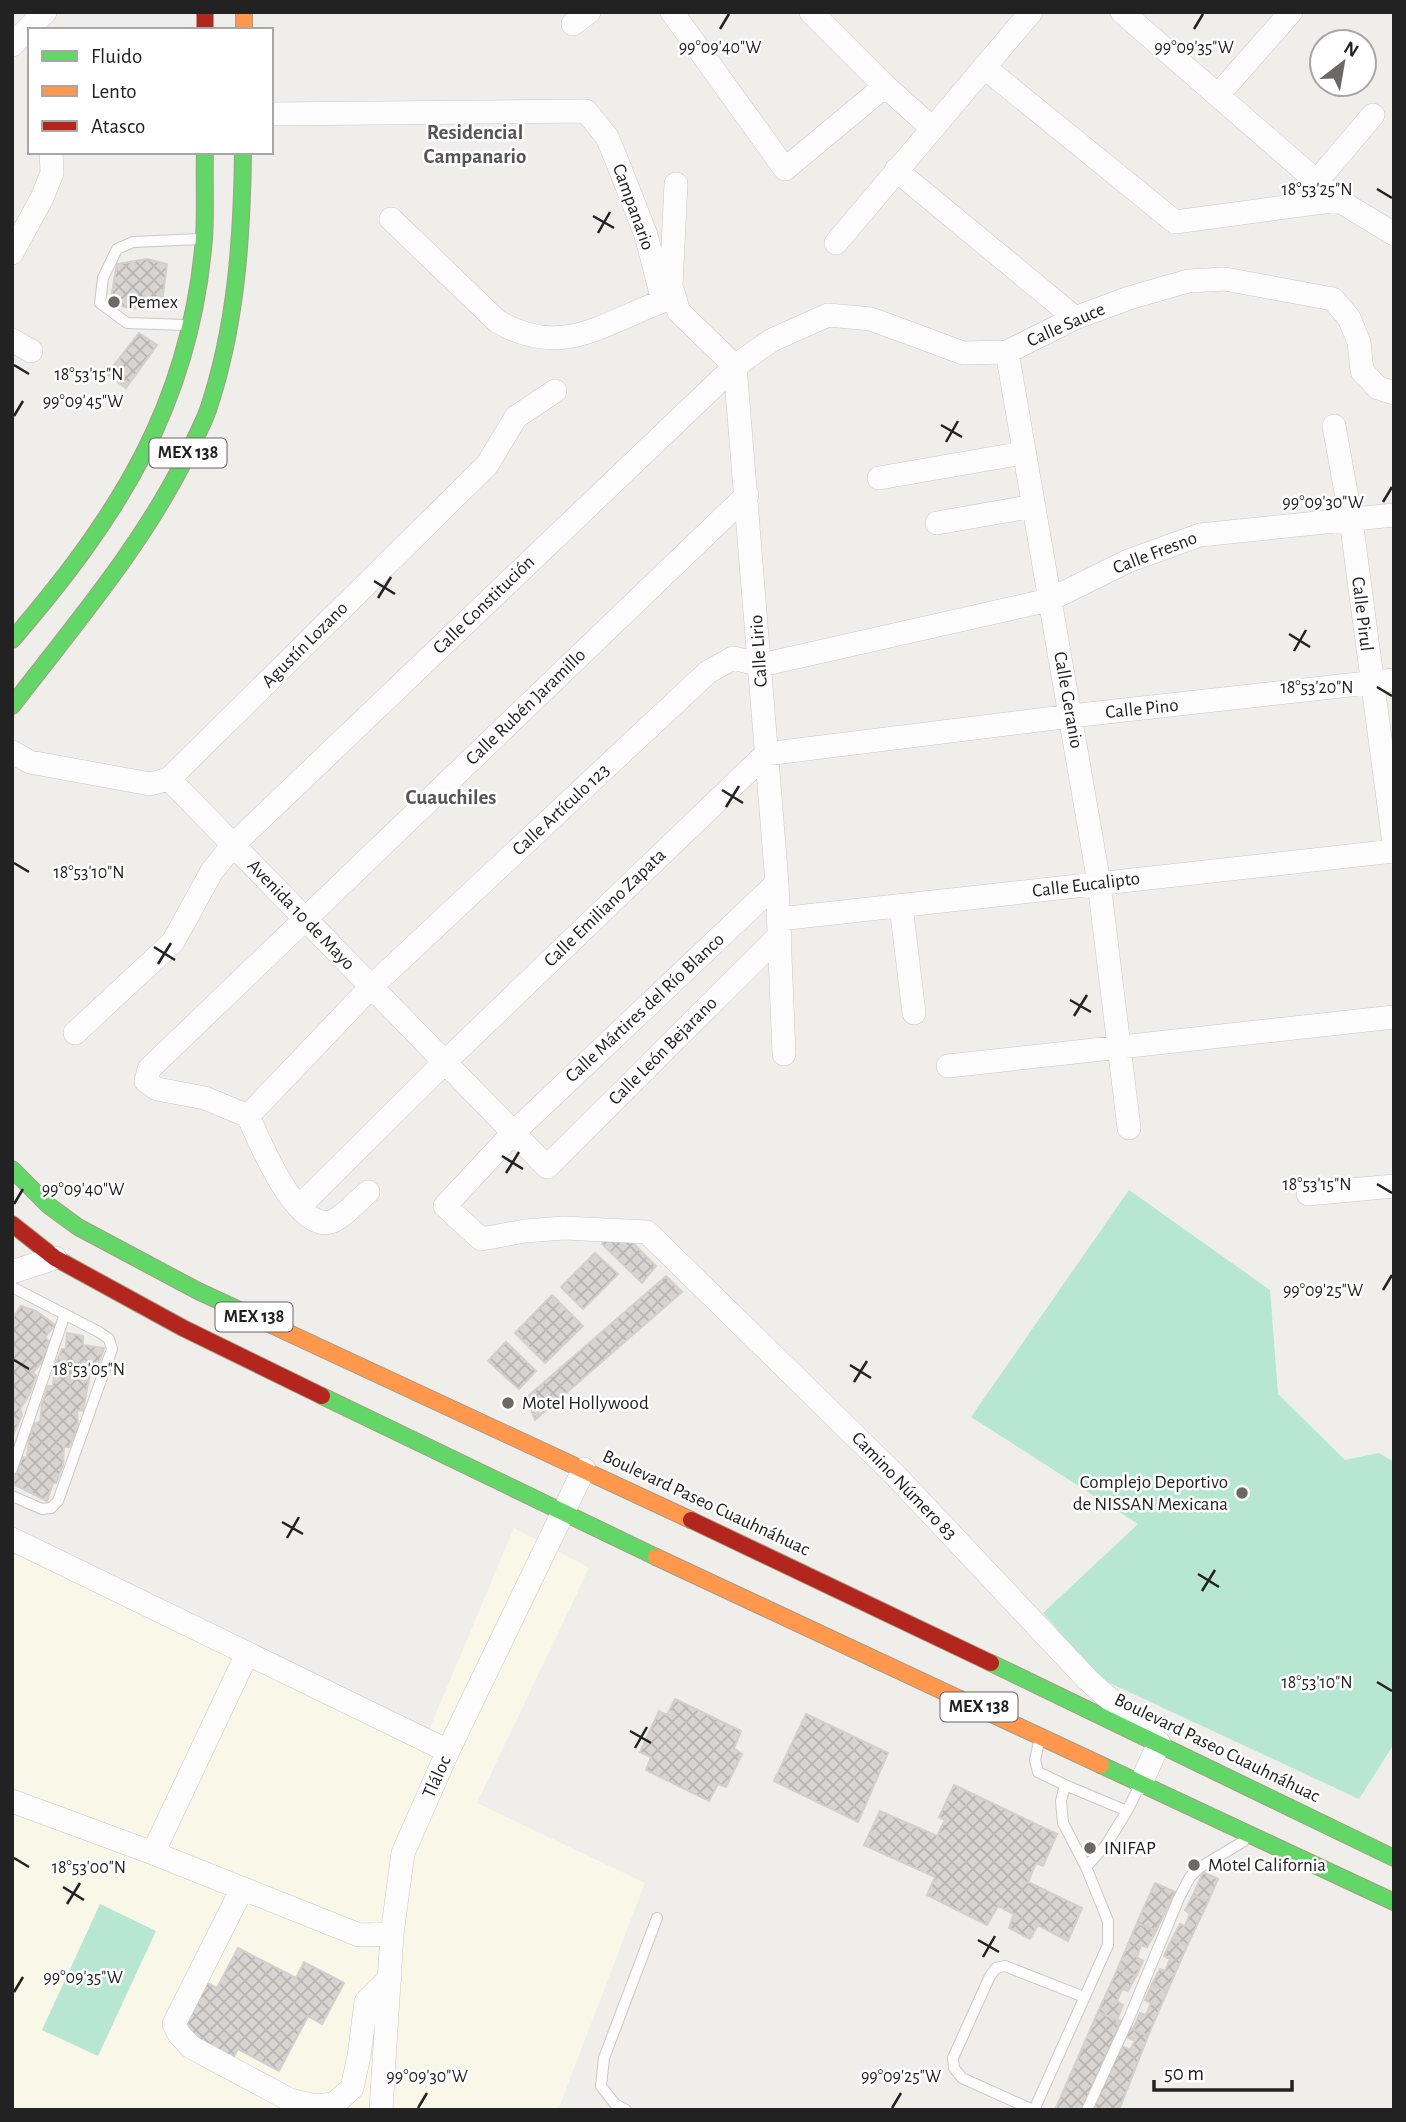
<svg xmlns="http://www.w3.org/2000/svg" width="1406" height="2122" viewBox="0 0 1406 2122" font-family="'Alegreya Sans',sans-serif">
  <defs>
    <pattern id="building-cross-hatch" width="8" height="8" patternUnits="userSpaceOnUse" patternTransform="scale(1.75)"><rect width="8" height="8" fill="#d7d4d2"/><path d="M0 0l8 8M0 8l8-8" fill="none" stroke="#b8b6b4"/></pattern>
  </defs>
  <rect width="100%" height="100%" fill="#f0eeeb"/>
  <path fill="#f8f7e8" d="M514,1528L589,1568L477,1803L645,1883L558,2110H12V1529L429,1730Z"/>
  <path fill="#b7e6d2" d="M1129,1190L1270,1290L1278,1394L1345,1460L1379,1453L1394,1462V1744L1359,1799L1101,1679L1043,1613L1138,1524L971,1417Z
    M100,1904L156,1931L98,2056L42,2030Z"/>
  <path fill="url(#building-cross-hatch)" stroke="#d3d0cc" stroke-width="2" d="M147,259L167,264L162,303L133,309L110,303L117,264Z
    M139,333L157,345L126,388L107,374Z
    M608,1236H626L656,1266L642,1283L602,1244Z
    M595,1253L618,1274L583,1309L561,1287Z
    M666,1276L682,1292L535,1420L527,1397Z
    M552,1295L583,1326L545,1363L515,1333Z
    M21,1306L36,1311L55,1325L45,1337L49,1341L42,1362L33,1372L36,1376L29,1395L20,1409L22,1415L12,1437V1319Z
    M67,1333L83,1336V1345L104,1348L95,1373H90L83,1411L77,1410L78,1427L69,1447H64L63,1465L56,1483H53L47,1501L13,1484L22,1457L27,1458L29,1439L35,1423L40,1422L42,1404L48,1386H53L55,1365L62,1349H66Z
    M506,1342L536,1371L519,1389L488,1361Z
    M675,1699L741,1731L734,1748L742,1754L726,1787L718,1784L709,1801L646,1770L651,1757L640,1752L659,1711L667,1715Z
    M806,1714L888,1753L858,1822L774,1781Z
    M954,1785L1057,1834L1043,1866L1036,1863L1028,1882L1082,1908L1068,1941L1038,1925L1030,1939L1009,1928L1014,1914L998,1906L987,1925L927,1895L935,1877L864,1845L880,1811L937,1836L945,1820L939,1817Z
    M1203,1872L1218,1879L1208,1902L1193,1895Z
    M1155,1883L1175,1892L1156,1931L1137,1923Z
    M1193,1895L1208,1902L1187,1946L1172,1939L1180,1924L1185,1926L1190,1914L1185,1910Z
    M1137,1923L1156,1931L1147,1947L1141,1945L1137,1957L1143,1961L1136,1976L1118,1968Z
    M1172,1939L1187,1946L1167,1992L1152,1984L1160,1969L1165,1971L1170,1959L1164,1956Z
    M238,1948L296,1978L304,1962L344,1983L322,2024L308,2016L279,2071L238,2049L232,2060L191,2038L187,2022L207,1983L217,1988Z
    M1118,1968L1136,1976L1128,1991L1122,1989L1117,2001L1123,2005L1117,2020L1098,2012Z
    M1152,1984L1167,1992L1148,2036L1133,2029L1140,2013L1146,2015L1151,2003L1145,2000Z
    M1098,2012L1121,2021L1082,2110H1055Z
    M1128,2027L1148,2036L1119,2110H1092L1120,2045L1130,2050L1135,2041L1125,2036Z"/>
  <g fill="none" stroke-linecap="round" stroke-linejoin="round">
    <defs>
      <path id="lane" d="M186,325L127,323L100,303L103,278L117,249L133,242L201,239
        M12,1287L99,1332L109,1339L112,1349L58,1501L51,1508L42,1509L12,1496
        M12,1469L65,1314
        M1039,1742L1035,1760L1038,1772L1065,1785L1127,1811L1138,1789
        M1086,1867L1106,1845L1127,1811
        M626,2110L615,2104L601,2086L604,2058L657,1918
        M1033,2110L962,2078L954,2068L953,2058L990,1976L996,1968L1005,1966L1084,1997
        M1034,2110L1108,1945V1921L1086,1867L1063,1823L1061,1801L1065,1785
        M1087,2110L1130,2016L1179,1898L1190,1877L1199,1868L1244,1841"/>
      <path id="street" d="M672,12L785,169L885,86
        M811,12L885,86L932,128
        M1122,12L1338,200L1394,234
        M573,24L589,12
        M12,45L45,12
        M984,67L1175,222L1338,200
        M1218,95L1291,12
        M271,114L586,111L607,137L617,161L646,235L663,301C602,324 561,359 497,321L391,219
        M896,170L1075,318
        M1317,181L1373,115
        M676,184L671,286L679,312L735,366
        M836,243L1031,12
        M12,253L42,198L52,173L51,152
        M12,340L31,351
        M1007,352L1099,883L1129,1128
        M735,366L777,883L784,1054
        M1334,426L1351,520L1394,844
        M879,478L1023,453
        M937,523L1034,506
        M12,752L30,762L150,784L169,779
        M169,779L547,1167L780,935
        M169,779L487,465L516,417L555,391
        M777,883L513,1133L445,1206L481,1239L525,1231L564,1228L647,1232L896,1476L1088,1680L1159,1743L1141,1783
        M901,906L914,1013
        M779,919L1394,851
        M75,1033L173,942L212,871L233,845L735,366L772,340L828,315L871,319L963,353L1007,352L1075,318L1129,298L1188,281L1225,279L1333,299L1349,318L1359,342L1362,371L1378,388L1394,393
        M948,1066L1394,1017
        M248,1116L371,987L708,672L733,658L761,665L1049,600L1128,561L1200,535L1394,515
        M248,1116L205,1098L157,1089L146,1081L149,1069L747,495
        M248,1116C259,1140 299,1240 335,1220C347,1214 358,1200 368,1192
        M1308,1194L1394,1186
        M299,1207L445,1062L766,754L1071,716L1394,680
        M12,1272L55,1258
        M12,1539L448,1751
        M12,1801L153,1853L359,1935L392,1934
        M153,1853L247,1654
        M242,1889L174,2024L179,2034L191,2047L290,2100L315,2106L334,2104L352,2088L359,2056L366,2002L390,1978
        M381,2110L392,1934L403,1853L448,1751L584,1469"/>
      <path id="fast" d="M12,640C118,517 191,404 204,238C206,209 204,180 205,152
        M12,706C74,625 143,545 188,453C195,439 203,424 208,410C236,327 242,239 243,152
        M12,1169L48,1205L78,1227L198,1291L250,1315
        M322,1396L656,1557
        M991,1663L1394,1858
        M1101,1765L1394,1902"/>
      <path id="slow" d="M244,12V30
        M250,1315L691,1520
        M656,1557L1101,1765"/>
      <path id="jam" d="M205,12V30
        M12,1224L55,1258L183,1328L322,1396
        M691,1520L991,1663"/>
    </defs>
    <use href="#lane" stroke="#c9c8c7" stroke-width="12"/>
    <use href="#street" stroke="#c9c8c7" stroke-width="24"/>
    <use href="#fast" stroke="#a79c86" stroke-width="18"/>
    <use href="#slow" stroke="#a79c86" stroke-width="18"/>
    <use href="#jam" stroke="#a79c86" stroke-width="18"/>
    <use href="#lane" stroke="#fdfcfc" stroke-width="10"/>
    <use href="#street" stroke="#fdfcfc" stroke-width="23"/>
    <use href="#fast" stroke="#63d668" stroke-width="16"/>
    <use href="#slow" stroke="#ff974d" stroke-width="16"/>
    <use href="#jam" stroke="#b3261e" stroke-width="16"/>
  </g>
  <path fill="none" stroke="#222" stroke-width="2.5" d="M720,29L729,14M1194,29L1203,14M1377,189L1392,198M593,216L614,228M598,233L610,212M14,365L29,374M14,416L23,401M941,425L962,437M946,442L958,421M1383,502L1392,487M374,581L395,594M378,598L391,577M1289,634L1310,647M1294,651L1306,630M1377,687L1392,696M722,790L743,803M726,807L739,786M14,863L29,872M154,947L175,960M158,964L171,943M1070,1000L1091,1012M1074,1016L1087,995M502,1156L523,1169M506,1173L519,1152M1377,1184L1392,1193M14,1204L23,1189M1383,1290L1392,1275M14,1360L29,1369M850,1365L871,1378M854,1382L867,1361M282,1522L303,1534M287,1538L299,1517M1198,1574L1219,1587M1202,1591L1215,1570M1377,1682L1392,1691M630,1731L651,1743M635,1748L647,1727M14,1858L29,1867M63,1887L84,1900M67,1904L80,1883M978,1940L999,1952M983,1957L995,1936M14,1992L23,1977M418,2108L427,2093M892,2108L901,2093"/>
  <g fill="#6a6968" stroke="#fff" stroke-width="2.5">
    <circle cx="114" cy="302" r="7"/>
    <circle cx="508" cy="1403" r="7"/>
    <circle cx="1242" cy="1493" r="7"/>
    <circle cx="1090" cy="1848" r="7"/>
    <circle cx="1194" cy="1865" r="7"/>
  </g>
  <g text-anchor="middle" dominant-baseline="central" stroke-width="5" stroke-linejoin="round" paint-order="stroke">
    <g fill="#fff" stroke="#646464" stroke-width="2">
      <rect x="149.5" y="438.5" width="77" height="29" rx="5"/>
      <rect x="215.5" y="1302.5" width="77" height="29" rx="5"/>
      <rect x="940.5" y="1692.5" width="77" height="29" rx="5"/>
    </g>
    <g font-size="18" font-weight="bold" fill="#222">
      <text x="188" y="453">MEX 138</text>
      <text x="254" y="1317">MEX 138</text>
      <text x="979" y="1707">MEX 138</text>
    </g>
    <g font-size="19" fill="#222" stroke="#fff">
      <text transform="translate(633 207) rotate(70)">Campanario</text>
      <text transform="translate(1066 325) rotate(-24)">Calle Sauce</text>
      <text transform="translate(1155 553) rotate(-21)">Calle Fresno</text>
      <text transform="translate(484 605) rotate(-44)">Calle Constitución</text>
      <text transform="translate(1362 614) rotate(83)">Calle Pirul</text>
      <text transform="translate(305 645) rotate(-45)">Agustín Lozano</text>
      <text transform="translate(759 651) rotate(-94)">Calle Lirio</text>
      <text transform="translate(1068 700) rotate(80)">Calle Geranio</text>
      <text transform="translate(526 707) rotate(-44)">Calle Rubén Jaramillo</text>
      <text transform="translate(1142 709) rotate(-6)">Calle Pino</text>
      <text transform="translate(561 810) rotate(-43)">Calle Artículo 123</text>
      <text transform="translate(1086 885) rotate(-7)">Calle Eucalipto</text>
      <text transform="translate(605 908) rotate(-44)">Calle Emiliano Zapata</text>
      <text transform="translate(301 915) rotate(46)">Avenida 10 de Mayo</text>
      <text transform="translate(645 1008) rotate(-43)">Calle Mártires del Río Blanco</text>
      <text transform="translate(663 1051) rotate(-45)">Calle León Bejarano</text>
      <text transform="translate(904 1486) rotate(46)">Camino Número 83</text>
      <text transform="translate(706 1503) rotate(25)">Boulevard Paseo Cuauhnáhuac</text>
      <text transform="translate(1217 1748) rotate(26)">Boulevard Paseo Cuauhnáhuac</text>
      <text transform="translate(437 1777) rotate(-66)">Tláloc</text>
    </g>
    <g font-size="19" fill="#222" stroke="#fff" text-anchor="start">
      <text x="128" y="302">Pemex</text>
      <text x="522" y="1403">Motel Hollywood</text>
      <text x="1228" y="1482" text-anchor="end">Complejo Deportivo<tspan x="1228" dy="22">de NISSAN Mexicana</tspan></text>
      <text x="1104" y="1848">INIFAP</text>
      <text x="1208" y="1865">Motel California</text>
    </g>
    <g font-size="21" font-weight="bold" fill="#555" stroke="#fff">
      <text x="475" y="132">Residencial<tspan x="475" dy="24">Campanario</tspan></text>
      <text x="451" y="797">Cuauchiles</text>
    </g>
  </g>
  <g font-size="18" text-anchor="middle" fill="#222" stroke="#fff" stroke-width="5" stroke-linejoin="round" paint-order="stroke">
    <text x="1194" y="53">99°09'35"W</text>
    <text x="720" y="53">99°09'40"W</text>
    <text x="1317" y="195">18°53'25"N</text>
    <text x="89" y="380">18°53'15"N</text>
    <text x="83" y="407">99°09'45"W</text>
    <text x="1323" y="508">99°09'30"W</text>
    <text x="1317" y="693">18°53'20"N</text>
    <text x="89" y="878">18°53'10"N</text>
    <text x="1317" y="1190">18°53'15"N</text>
    <text x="83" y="1195">99°09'40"W</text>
    <text x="1323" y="1296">99°09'25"W</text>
    <text x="89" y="1375">18°53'05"N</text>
    <text x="1317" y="1688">18°53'10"N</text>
    <text x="89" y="1873">18°53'00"N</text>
    <text x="83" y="1983">99°09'35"W</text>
    <text x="427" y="2082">99°09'30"W</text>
    <text x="901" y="2082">99°09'25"W</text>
  </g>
  <rect width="1406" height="2122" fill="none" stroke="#222222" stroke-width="28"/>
  <rect x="28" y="28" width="245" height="126" fill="#ffffff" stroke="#a7a7a7" stroke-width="2"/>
  <rect x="42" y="51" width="35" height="10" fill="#63d668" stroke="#a7a7a7" stroke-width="2"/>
  <text x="91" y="63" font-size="21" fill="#222222">Fluido</text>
  <rect x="42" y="86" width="35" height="10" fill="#ff974d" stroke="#a7a7a7" stroke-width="2"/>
  <text x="91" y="98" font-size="21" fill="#222222">Lento</text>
  <rect x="42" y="121" width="35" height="10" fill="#b3261e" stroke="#a7a7a7" stroke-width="2"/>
  <text x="91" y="133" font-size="21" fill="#222222">Atasco</text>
  <g transform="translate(1343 63) rotate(31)"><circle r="33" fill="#ffffff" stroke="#a7a7a7" stroke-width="2"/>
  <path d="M0-5L12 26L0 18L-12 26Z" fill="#6a6968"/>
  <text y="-10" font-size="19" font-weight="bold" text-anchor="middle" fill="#222222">N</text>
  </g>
  <path d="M1154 2080v10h138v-10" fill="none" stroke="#222222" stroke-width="3.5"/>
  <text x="1164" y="2080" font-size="21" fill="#222222" stroke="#ffffff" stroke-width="5" paint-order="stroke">50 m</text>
</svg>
